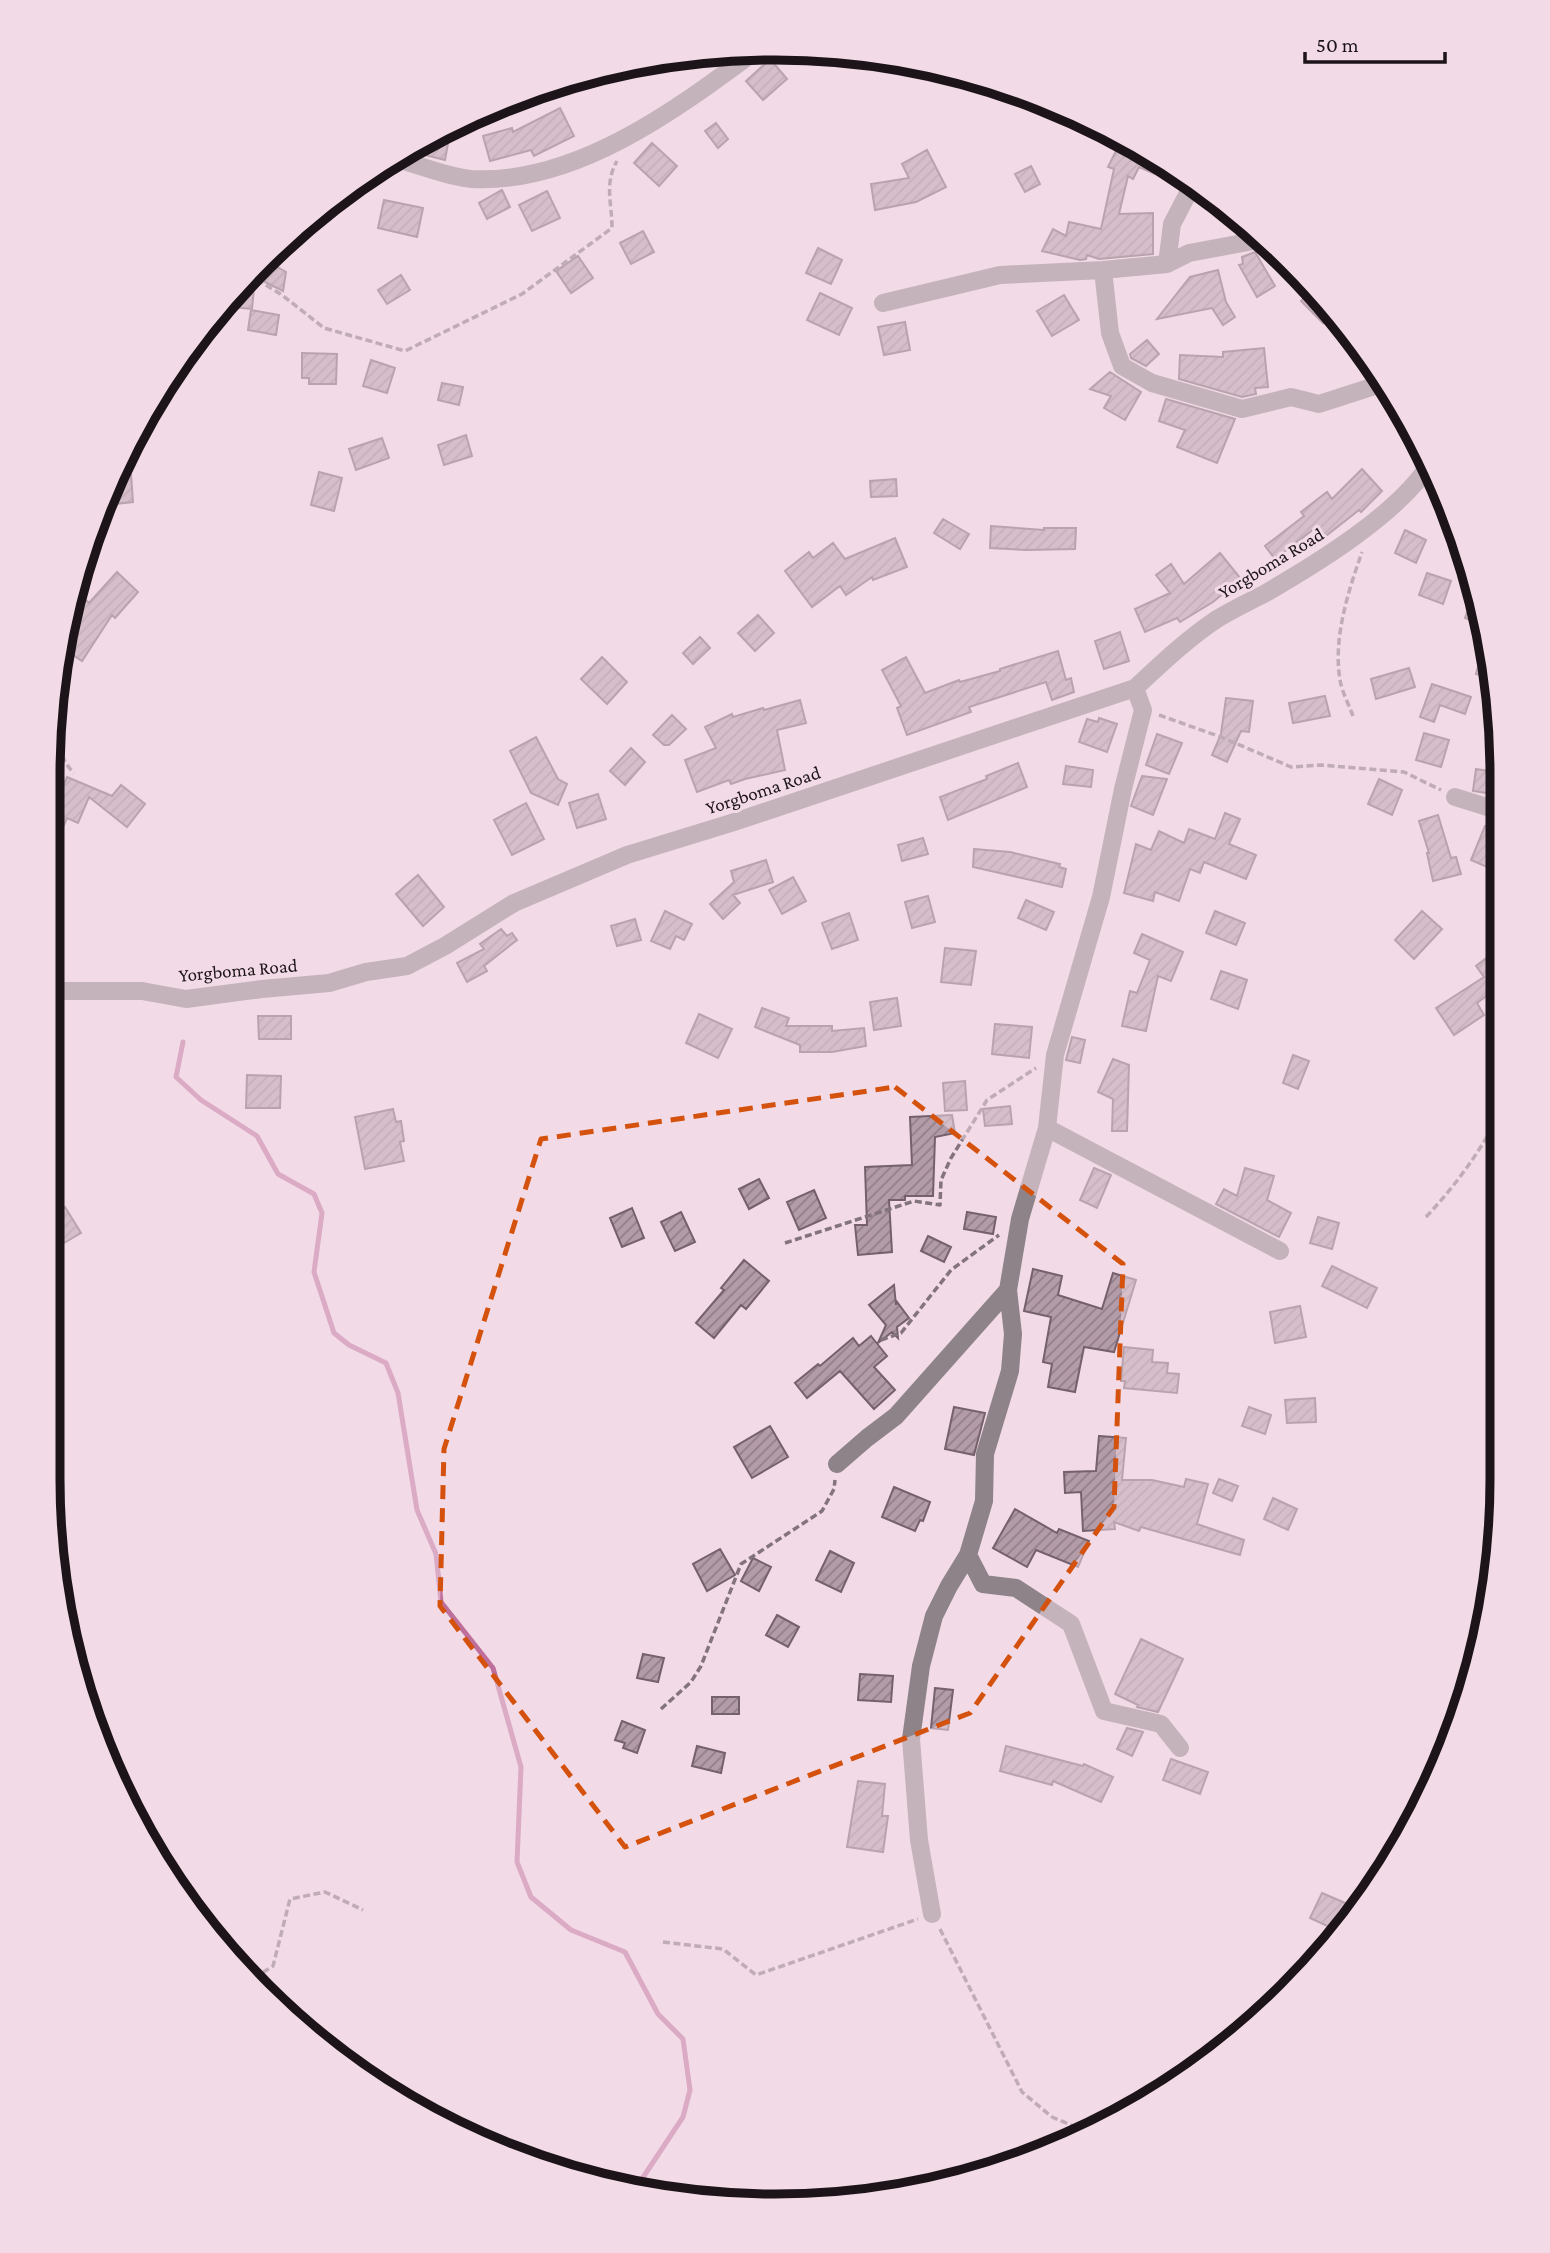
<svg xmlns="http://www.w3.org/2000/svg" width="1550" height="2253" viewBox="0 0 1550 2253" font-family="'Crimson Pro',serif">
  <defs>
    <pattern id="building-hatch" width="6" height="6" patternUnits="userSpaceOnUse" patternTransform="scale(1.75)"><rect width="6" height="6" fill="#b39ca8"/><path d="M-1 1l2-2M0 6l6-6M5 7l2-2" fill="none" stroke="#917e88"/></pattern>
  </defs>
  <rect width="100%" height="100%" fill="#f2dae6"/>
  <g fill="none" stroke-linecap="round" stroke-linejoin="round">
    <path stroke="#be6f9b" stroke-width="5" d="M183,1042L176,1077L201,1100L257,1136L278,1174L314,1194L322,1213L314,1272L334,1333L349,1345L386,1363L398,1393L417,1510L436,1554L441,1602L493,1668L521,1767L517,1862L531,1897L571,1930L625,1952L658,2014L683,2039L690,2090L683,2117L636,2188"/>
  </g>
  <path fill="url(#building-hatch)" stroke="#75616b" stroke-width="2" d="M770,59L787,79L763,100L746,81Z
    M560,108L574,136L534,156L531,150L490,161L483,136L512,128L513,132Z
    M716,123L728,139L718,148L705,131Z
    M451,127L445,160L417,153L419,144Z
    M1122,139L1185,175L1180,185L1139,167L1133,179L1128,176L1119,214L1153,213V254L1099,259L1087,255L1086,259L1080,260L1042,251L1053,229L1066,236L1069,222L1101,229L1114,169L1108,167Z
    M652,143L677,166L659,186L634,163Z
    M927,150L946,187L916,202L875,210L871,184L909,178L902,164Z
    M1031,166L1040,184L1025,192L1015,174Z
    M502,190L510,207L487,219L479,203Z
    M547,191L560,218L532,231L519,205Z
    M384,200L423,208L417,237L378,228Z
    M643,231L654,252L631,264L620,243Z
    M818,248L842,260L831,284L806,273Z
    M1255,252L1275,286L1257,297L1239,265L1243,264L1242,257Z
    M578,256L593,278L571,293L556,271Z
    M272,264L286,272L283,291L263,281Z
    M1218,270L1226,302L1235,317L1223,325L1212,308L1157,319L1190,277Z
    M401,275L410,290L387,304L378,290Z
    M238,286L254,288L252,309L232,307L234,290Z
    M1314,288L1335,312L1323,323L1301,301Z
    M820,293L852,308L839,335L807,320Z
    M1064,295L1079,320L1052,336L1037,311Z
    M251,310L279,315L276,335L248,330Z
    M905,322L910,350L884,355L878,327Z
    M1147,340L1159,354L1146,366L1131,358L1130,354Z
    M1264,348L1268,387L1255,388L1256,394L1242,397L1179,379L1180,355L1223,357V352Z
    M302,353L337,354L336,384H309V378H302Z
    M371,360L395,368L387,393L363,386Z
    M1110,372L1141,392L1125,420L1104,408L1111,396L1090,389Z
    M442,383L463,387L459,405L438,400Z
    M1166,399L1235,419L1217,463L1177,447L1185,430L1159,421Z
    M466,435L472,456L444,465L438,445Z
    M382,438L389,458L356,470L349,449Z
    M1362,469L1382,491L1361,512L1359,510L1322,539L1314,529L1275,559L1265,546L1304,516L1301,512L1327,492L1332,499Z
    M319,472L342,478L334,511L311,505Z
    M131,474L133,502L105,505L115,475Z
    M896,479L897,496L871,497L870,481Z
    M943,519L969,534L960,549L934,533Z
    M991,526L1044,530V528H1076L1075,549L1026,550L990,548Z
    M1405,530L1426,540L1416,563L1395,553Z
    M895,538L907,567L873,580L872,577L846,595L840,586L812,607L785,571L809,552L813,558L833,543L845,559Z
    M1220,553L1241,579L1213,602L1180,622L1177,618L1145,632L1135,609L1170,593L1156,575L1171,564L1184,584Z
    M117,572L138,592L115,618L112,615L82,661L60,646L80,614L71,606L76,591L89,603Z
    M1427,573L1451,581L1443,604L1419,595Z
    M1470,604L1480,608L1487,627L1465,618Z
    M758,615L774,633L755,651L738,633Z
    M1120,632L1129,661L1104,669L1095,641Z
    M1487,632L1489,633L1493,678L1476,674Z
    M700,637L710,648L693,664L683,653Z
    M1058,651L1066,680L1071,678L1074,692L1052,700L1046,682L969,707L971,712L907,735L897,708L901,706L882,670L906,657L925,693L959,680L960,682L1000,671V669Z
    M602,657L627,682L607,704L581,679Z
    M1409,668L1415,687L1376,699L1371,679Z
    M1432,684L1471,697L1465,714L1440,705L1434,722L1420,717Z
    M1325,696L1330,716L1293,723L1289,703Z
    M1226,698L1253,701L1249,732L1241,731L1227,762L1212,755L1221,734Z
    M800,700L806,723L777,730L785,770L745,779L731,784L729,780L697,792L685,760L716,748L705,727L732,714L733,717L763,708L764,710Z
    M672,715L686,729L669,745H664L653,735Z
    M1099,718L1117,724L1107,752L1079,742L1087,719L1098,722Z
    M1424,733L1449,740L1441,767L1416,760Z
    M1157,734L1182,743L1169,774L1146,765Z
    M536,737L558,779L567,784L558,805L531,793L510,751Z
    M631,748L645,762L625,785L610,771Z
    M1018,763L1027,787L948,820L940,797L987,779L986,776Z
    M1066,766L1093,770L1091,787L1063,784Z
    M1476,769L1503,773L1500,795L1473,791Z
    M1142,776L1167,779L1153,815L1131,806Z
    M67,777L112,796L121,785L145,804L127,827L89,797L78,823L67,818L47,865V823Z
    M1379,779L1402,790L1392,815L1368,804Z
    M598,794L606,819L577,828L569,803Z
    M526,803L544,839L512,855L494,820Z
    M1225,813L1240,819L1229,844L1256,855L1246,879L1204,862L1200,873L1190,869L1179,901L1155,892L1153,901L1124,893L1136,844L1151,850L1159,831L1184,843L1189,829L1215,839Z
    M1438,815L1451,858L1456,857L1461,874L1433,881L1427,853H1429L1419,821Z
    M1485,826L1503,833V874L1471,860Z
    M923,838L928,854L902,861L898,845Z
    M974,849L1010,852L1060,864L1059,867L1066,869L1062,887L973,867Z
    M766,860L773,882L733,895L740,903L723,919L710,904L734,882L731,871Z
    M418,875L444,907L423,926L396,894Z
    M793,877L806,901L782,914L769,890Z
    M928,896L935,922L912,928L905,902Z
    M1026,900L1054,912L1046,930L1018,918Z
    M665,911L692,924L684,940L676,936L670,949L651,941Z
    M1215,911L1245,923L1236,945L1206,933Z
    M1422,911L1442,929L1414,959L1395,940Z
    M849,913L858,940L832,949L822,923Z
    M635,919L641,940L617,946L611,926Z
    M501,929L507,936L512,933L517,940L484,966L487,971L467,982L457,963L484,949L480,944Z
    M1142,934L1183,952L1171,981L1158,976L1146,1031L1122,1026L1130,991L1137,993L1150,960L1134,953Z
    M1503,945V984L1477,1003L1484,1015L1454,1035L1436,1008L1484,977L1476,966Z
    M945,948L976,951L971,985L941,982Z
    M1221,971L1247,980L1238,1009L1211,999Z
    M897,998L901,1026L874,1030L870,1002Z
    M762,1008L789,1018L786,1026H832V1031L864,1028L866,1046L832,1052H800V1045L755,1027Z
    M699,1014L732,1029L718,1058L686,1043Z
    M258,1016H291V1039H259Z
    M995,1024L1032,1027L1029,1058L992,1054Z
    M1072,1037L1085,1040L1080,1063L1066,1060Z
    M1293,1055L1309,1061L1298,1089L1283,1083Z
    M1113,1059L1129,1065L1127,1131H1112L1113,1099L1098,1092Z
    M247,1075L281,1076L280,1108H246Z
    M965,1081L967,1110L945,1111L943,1083Z
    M1010,1106L1012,1124L985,1126L983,1109Z
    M393,1109L396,1122L401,1121L404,1141L400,1142L404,1161L365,1169L355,1117Z
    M952,1115L955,1133L935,1137L933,1196H905V1200H889L892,1252L858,1255L855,1225H867L865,1167L912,1165L910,1117Z
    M1094,1168L1111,1175L1097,1208L1080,1200Z
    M1245,1168L1274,1176L1267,1200L1291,1213L1279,1237L1216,1204L1224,1189L1237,1196Z
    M759,1179L769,1198L749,1209L739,1189Z
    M814,1190L826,1218L799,1230L787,1202Z
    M65,1207L81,1233L64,1243L49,1218Z
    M632,1208L644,1238L622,1247L610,1218Z
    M681,1212L695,1242L675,1251L661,1222Z
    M967,1212L996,1217L993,1234L964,1229Z
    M1318,1217L1339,1223L1332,1249L1310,1243Z
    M928,1236L951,1247L944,1262L921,1251Z
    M744,1260L769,1281L746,1309L741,1305L714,1338L696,1323L724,1290L721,1288Z
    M1332,1266L1377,1288L1367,1308L1322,1286Z
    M1033,1269L1062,1276L1058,1295L1102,1309L1113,1273L1136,1280L1114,1352L1084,1347L1075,1392L1048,1387L1052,1364L1043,1362L1051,1317L1024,1311Z
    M894,1285L896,1305L897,1302L909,1318L897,1327L898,1338L892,1332L878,1343L886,1325L869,1305Z
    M1300,1306L1306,1337L1275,1343L1270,1312Z
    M871,1336L887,1356L874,1367L895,1390L874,1409L840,1371L807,1398L795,1383L818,1364L820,1366L853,1338L859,1346Z
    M1124,1347L1153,1350L1152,1362L1168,1363L1167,1373L1179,1374L1177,1393L1124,1388L1125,1381H1121Z
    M1315,1398L1316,1422L1287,1423L1285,1400Z
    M954,1407L985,1413L974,1455L945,1449Z
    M1249,1407L1271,1415L1265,1434L1242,1426Z
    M770,1426L788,1457L752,1478L734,1447Z
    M1099,1436L1126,1438L1122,1480H1152L1184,1487L1186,1479L1208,1484L1197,1524L1244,1540L1240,1555L1141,1527L1139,1531L1114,1522L1115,1529L1083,1531L1081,1492L1065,1493L1064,1472L1096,1471Z
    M1219,1479L1238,1486L1232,1501L1213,1493Z
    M894,1487L930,1502L923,1521L920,1520L915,1531L882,1517Z
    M1273,1498L1297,1509L1288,1530L1264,1519Z
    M1015,1509L1057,1533L1059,1529L1089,1541L1078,1567L1036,1550L1027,1567L993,1548Z
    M720,1549L735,1575L707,1591L693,1564Z
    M830,1551L854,1563L841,1592L816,1580Z
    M753,1558L771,1567L759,1591L741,1581Z
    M777,1615L799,1627L788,1647L766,1635Z
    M1141,1639L1183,1659L1158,1712L1137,1707L1138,1705L1115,1694Z
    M643,1654L664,1658L658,1682L637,1678Z
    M860,1674L893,1676L891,1702L858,1700Z
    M935,1688L953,1690L948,1730L931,1728Z
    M712,1697H739V1714H712Z
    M622,1721L645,1730L637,1753L623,1748L625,1743L615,1740Z
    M1127,1728L1143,1732L1132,1756L1117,1749Z
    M697,1746L725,1753L721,1773L692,1766Z
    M1006,1746L1083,1766L1084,1764L1113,1777L1101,1802L1053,1781L1052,1785L1000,1771Z
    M1171,1759L1208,1772L1200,1794L1163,1780Z
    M858,1781L885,1784L882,1816H888L883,1852L847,1847Z
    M1322,1893L1350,1905L1338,1931L1310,1918Z"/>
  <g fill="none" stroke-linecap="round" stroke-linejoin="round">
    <path stroke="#83737b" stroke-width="3.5" stroke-dasharray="7 3.5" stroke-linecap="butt" d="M248,274L282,295L324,328L405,351L522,294L612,228C612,203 604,184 617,161
      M1159,715L1221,737L1291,767L1321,765L1404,772L1441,790
      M1353,716C1349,705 1342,692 1340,680C1333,638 1348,592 1362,552
      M51,738C61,746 61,761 74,773
      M1426,1217C1457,1184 1483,1148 1503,1107
      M785,1243L914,1201L940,1205L941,1180L951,1158L987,1100L1036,1068
      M881,1340L901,1333L951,1270L999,1235
      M661,1709L691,1682L701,1666L741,1564L822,1511L834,1489L835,1480
      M940,1929L1022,2092L1052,2117L1090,2133
      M663,1942L723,1949L756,1975L918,1919
      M254,1978L273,1966L290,1899L325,1892L363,1910"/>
    <path stroke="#8d8388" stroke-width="18" d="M393,158C417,164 447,177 471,179C576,185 677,109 758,49
      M1167,264L1172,224L1194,182
      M1103,270L1110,333L1122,366L1152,383L1242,409L1291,397L1319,404L1384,383
      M883,303L1000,275L1103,270L1167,264L1189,253L1264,239
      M1455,797L1503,812
      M47,991H142L186,999L262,989L329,983L366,972L407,966L445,946L514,903L627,855L731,823L1135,688C1161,664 1187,639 1217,619C1232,610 1248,602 1264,594C1316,564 1400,513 1431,462
      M1047,1128L1280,1251
      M837,1464L867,1438L896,1416L1008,1290
      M968,1555L983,1584L1016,1588L1071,1624L1104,1711L1161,1724L1180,1748
      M932,1914L919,1840L911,1739L921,1666L934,1616L949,1586L968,1555L984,1501L985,1454L1010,1371L1013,1334L1008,1290L1020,1219L1047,1128L1055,1055L1101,897L1123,789L1143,710L1135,688"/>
  </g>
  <path d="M0 0H1550V2253H0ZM895,1087L1123,1264L1114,1507L970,1713L625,1847L440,1606L444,1449L541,1139Z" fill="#f2dae6" fill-opacity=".55" fill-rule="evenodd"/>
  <path fill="none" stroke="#d4520d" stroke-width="5" stroke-dasharray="14 9" stroke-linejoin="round" d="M895,1087L1123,1264L1114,1507L970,1713L625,1847L440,1606L444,1449L541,1139Z"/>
  <g text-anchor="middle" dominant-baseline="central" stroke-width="6" stroke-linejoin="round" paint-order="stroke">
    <g font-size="19" fill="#1c1418" stroke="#f2dae6">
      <text transform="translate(1271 563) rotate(-31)">Yorgboma Road</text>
      <text transform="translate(763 790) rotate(-18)">Yorgboma Road</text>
      <text transform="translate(238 970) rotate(-5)">Yorgboma Road</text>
    </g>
  </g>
  <path d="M0 0H1550V2253H0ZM775 60H775A715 715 0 0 1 1490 775V1479A715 715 0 0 1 775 2194H775A715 715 0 0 1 60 1479V775A715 715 0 0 1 775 60Z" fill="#f2dae6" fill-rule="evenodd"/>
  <path fill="none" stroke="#1c1418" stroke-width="9" d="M775 60H775A715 715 0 0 1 1490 775V1479A715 715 0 0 1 775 2194H775A715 715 0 0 1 60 1479V775A715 715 0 0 1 775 60Z"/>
  <path d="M1305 52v10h140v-10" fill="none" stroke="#1c1418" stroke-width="3.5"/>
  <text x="1316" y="52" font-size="21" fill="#1c1418" stroke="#f2dae6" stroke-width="5" paint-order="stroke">50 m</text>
</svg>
